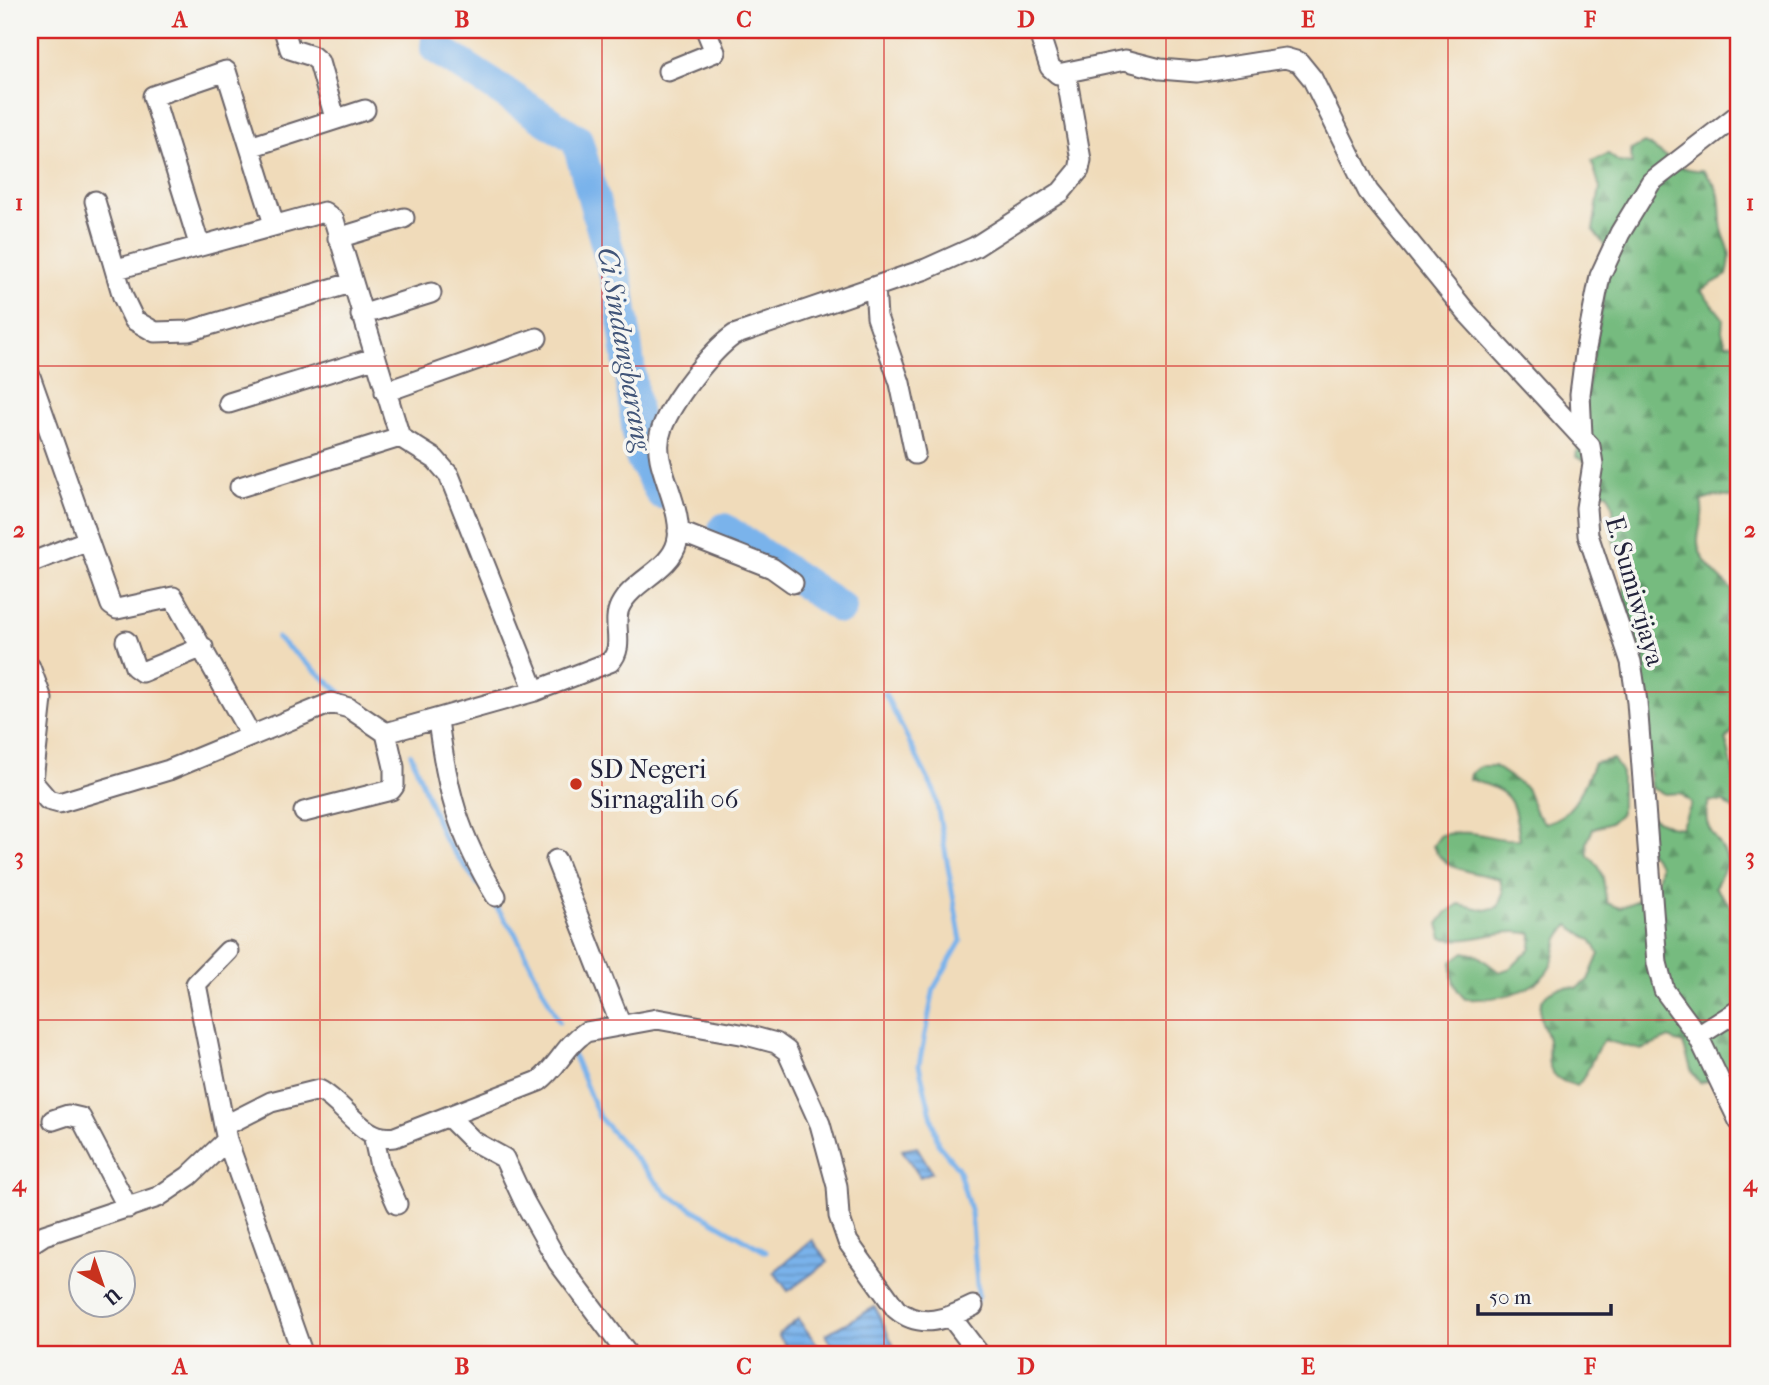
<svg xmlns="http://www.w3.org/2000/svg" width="1769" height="1385" viewBox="0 0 1769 1385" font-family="'IM FELL French Canon',serif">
  <defs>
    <pattern id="forest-firs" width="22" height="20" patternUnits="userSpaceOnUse" patternTransform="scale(1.75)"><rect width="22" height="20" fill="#76bb7f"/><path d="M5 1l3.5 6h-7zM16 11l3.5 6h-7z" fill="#609869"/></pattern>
    <pattern id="water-rules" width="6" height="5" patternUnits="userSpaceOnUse" patternTransform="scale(1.75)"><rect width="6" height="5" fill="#7ab3eb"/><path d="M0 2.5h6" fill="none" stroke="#6491c0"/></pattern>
  </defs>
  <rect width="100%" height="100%" fill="#f6f6f2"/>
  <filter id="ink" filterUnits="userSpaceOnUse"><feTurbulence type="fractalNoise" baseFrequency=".0143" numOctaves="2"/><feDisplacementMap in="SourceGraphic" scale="14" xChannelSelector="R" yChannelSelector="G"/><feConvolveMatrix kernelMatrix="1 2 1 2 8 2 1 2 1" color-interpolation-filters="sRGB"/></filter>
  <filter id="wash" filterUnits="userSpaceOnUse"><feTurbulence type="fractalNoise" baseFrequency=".00686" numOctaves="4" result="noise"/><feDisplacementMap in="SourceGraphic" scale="28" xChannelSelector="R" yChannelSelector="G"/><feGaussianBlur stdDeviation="1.57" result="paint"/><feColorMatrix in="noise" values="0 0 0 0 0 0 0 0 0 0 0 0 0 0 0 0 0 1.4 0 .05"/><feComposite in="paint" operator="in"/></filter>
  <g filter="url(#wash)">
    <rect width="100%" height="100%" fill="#f0dbba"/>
    <path fill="url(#forest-firs)" stroke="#4c6e5d" stroke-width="2" d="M1644,143C1666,153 1677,172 1703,170C1723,194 1719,193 1721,221C1723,246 1735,243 1727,275L1701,290L1723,318L1722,331L1726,344L1739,343L1737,389L1739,394V498L1717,496L1701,501C1705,516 1699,525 1698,540C1697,560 1720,577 1733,591L1724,621L1739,661V731L1735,729L1726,739L1735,779L1739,784V814L1724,802L1709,801C1699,833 1721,835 1728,862L1715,887L1739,916V1062L1726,1072L1728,1075L1700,1083L1692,1072L1683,1044L1669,1038L1641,1050L1604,1040C1591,1054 1591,1072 1577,1086C1568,1083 1559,1081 1553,1073C1545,1063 1550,1052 1548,1041C1547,1032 1541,1024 1540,1015C1538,991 1558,985 1577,988L1588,980L1599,954L1592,941L1569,925C1551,944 1559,952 1549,969C1532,995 1493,1000 1465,999C1453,987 1451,978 1452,961L1464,952L1477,955L1499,972L1511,968L1531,948L1532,934C1501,926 1474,945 1442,938L1438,924L1447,912L1459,904L1485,910L1498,907L1503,893L1500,879C1475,872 1444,872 1433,846L1441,835C1476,827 1492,842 1520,839C1512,796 1514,793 1469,779L1470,774L1480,766H1494L1526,788L1536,813L1545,823C1575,815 1582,790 1594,763L1613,759L1621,771V813L1610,823L1593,829L1587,842L1588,856C1607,870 1602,882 1607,903L1620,908C1646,896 1657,896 1660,865L1641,841L1645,814L1669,826L1681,828L1692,803L1680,793L1665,794L1651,788L1636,669L1640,656L1637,641L1625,612L1623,595L1628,567C1623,560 1616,552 1614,543C1609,524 1619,511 1607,493H1596L1593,464L1576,457L1611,254L1593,230L1600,188L1592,161L1608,154L1619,162L1632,164L1631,150Z"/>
    <path fill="url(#water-rules)" stroke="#4e6a93" stroke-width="2" d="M917,1147L932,1172L920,1177L902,1150Z
      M812,1240L828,1262L788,1291L774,1272Z
      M875,1307L898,1355H836L826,1334Z
      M798,1319L825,1355H793L778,1335Z"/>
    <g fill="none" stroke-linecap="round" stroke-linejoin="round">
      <path stroke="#7ab3eb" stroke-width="5" d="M277,638L352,702
        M885,694L935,793L961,941L934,988L919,1065L938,1144L958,1168L971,1213L978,1295L975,1303
        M411,754L443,837L478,884
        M491,900L515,933L559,1022
        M572,1052L599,1117L667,1194L766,1252
        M960,1355L964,1343"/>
      <path stroke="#7ab3eb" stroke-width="32" d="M438,30L436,48L577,140L619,289L641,457L661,493
        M724,529L841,608"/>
    </g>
  </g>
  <g filter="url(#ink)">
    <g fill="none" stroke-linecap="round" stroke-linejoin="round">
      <defs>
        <path id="minor" d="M284,30L290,49L312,56L319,62L335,118
          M1038,30L1050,67L1058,74L1125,60L1160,69L1197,72L1285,58L1299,62L1312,78L1368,191L1467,313L1590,446L1593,464L1586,508L1588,535L1631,662L1637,702L1657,963L1664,990L1698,1036L1739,1121
          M668,71L715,52L706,30
          M250,147L365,110
          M95,201L123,297L134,320L155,332L189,331L351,283
          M338,238L404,218
          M199,244L153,96L226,71L274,224
          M117,269L324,212L334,220L400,437L435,459L449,475L535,691
          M875,287L877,317L900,383L915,454
          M361,315L431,293
          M30,376L111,605L117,609L173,597L250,734
          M385,392L537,338
          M229,403L374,358
          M1582,435L1580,394L1586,348L1600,276L1620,233L1651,182L1739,114
          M240,487L400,437
          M678,531L772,568L793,583
          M30,563L86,541
          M126,641L135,667L142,672L203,647
          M30,667L42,699L33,780
          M438,720C447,791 458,834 496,896
          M30,779L48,800L59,803L169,770L331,703L349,708L386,733L535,691L610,662C626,646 611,624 620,606C632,581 670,570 677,543C684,518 665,484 660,459C658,449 658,438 662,428C672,401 711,351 734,335L926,269L975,247L1061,192L1079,170L1081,160L1066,74
          M304,812L391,790L394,786V767L386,733
          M556,860L620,1023
          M1698,1036L1739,1010
          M449,1117L473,1141L504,1158L524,1201L558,1262L628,1355
          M53,1120L68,1115L81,1118L128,1208
          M224,1126L196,984L228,951
          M373,1134L380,1166L397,1204
          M227,1140L303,1355
          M30,1244L44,1235L158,1197L189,1176L227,1140L224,1126L271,1102L319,1090C345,1103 363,1143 395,1137L539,1081C558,1067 566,1044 586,1032L657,1019L746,1035L776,1043L787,1051L820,1124L837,1186L839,1216L848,1242L896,1309C921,1330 947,1319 973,1306
          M951,1317L980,1355"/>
      </defs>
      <use href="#minor" stroke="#6a6367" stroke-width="23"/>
      <use href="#minor" stroke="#fff" stroke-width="19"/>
    </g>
  </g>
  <path fill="none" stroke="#d62828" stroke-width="2" stroke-opacity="0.55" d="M320,30V1355M602,30V1355M884,30V1355M1166,30V1355M1448,30V1355M30,366H1739M30,692H1739M30,1020H1739"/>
  <circle fill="#c8321e" stroke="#f6f6f2" stroke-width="2.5" cx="576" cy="784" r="7"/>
  <g text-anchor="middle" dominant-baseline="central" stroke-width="7" stroke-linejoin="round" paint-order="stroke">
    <g font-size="26" fill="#22223b" stroke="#f6f6f2">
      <text transform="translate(1635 591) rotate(74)">E. Sumiwijaya</text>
    </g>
    <g font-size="26" fill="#22223b" stroke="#f6f6f2" text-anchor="start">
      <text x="590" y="769">SD Negeri<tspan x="590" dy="30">Sirnagalih 06</tspan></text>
    </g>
    <g font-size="28" font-style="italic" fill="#415579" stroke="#f6f6f2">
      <text transform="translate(625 349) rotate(80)">Ci Sindangbarang</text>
    </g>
  </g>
  <rect width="1769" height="1385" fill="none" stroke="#f6f6f2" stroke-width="77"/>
  <g transform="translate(102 1284) rotate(140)"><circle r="33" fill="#f6f6f2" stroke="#a1a1a9" stroke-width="2"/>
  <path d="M0-5L12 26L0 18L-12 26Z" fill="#c8321e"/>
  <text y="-10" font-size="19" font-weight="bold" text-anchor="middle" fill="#22223b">U</text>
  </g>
  <path d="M1478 1304v10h133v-10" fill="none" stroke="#22223b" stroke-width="3.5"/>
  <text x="1489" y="1304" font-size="21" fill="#22223b" stroke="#f6f6f2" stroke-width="5" paint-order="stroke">50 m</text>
  <rect x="38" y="38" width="1692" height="1308" fill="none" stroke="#d62828" stroke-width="2.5"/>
  <g font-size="23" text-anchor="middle" font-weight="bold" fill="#d62828">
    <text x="180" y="27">A</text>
    <text x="462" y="27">B</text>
    <text x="744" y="27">C</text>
    <text x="1026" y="27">D</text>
    <text x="1308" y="27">E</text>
    <text x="1590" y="27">F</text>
    <text x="19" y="210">1</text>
    <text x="1750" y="210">1</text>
    <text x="19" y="537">2</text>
    <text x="1750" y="537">2</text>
    <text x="19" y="864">3</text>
    <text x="1750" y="864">3</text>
    <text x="19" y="1191">4</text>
    <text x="1750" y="1191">4</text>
    <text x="180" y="1374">A</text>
    <text x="462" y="1374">B</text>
    <text x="744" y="1374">C</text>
    <text x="1026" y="1374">D</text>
    <text x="1308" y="1374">E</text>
    <text x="1590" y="1374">F</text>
  </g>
</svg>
